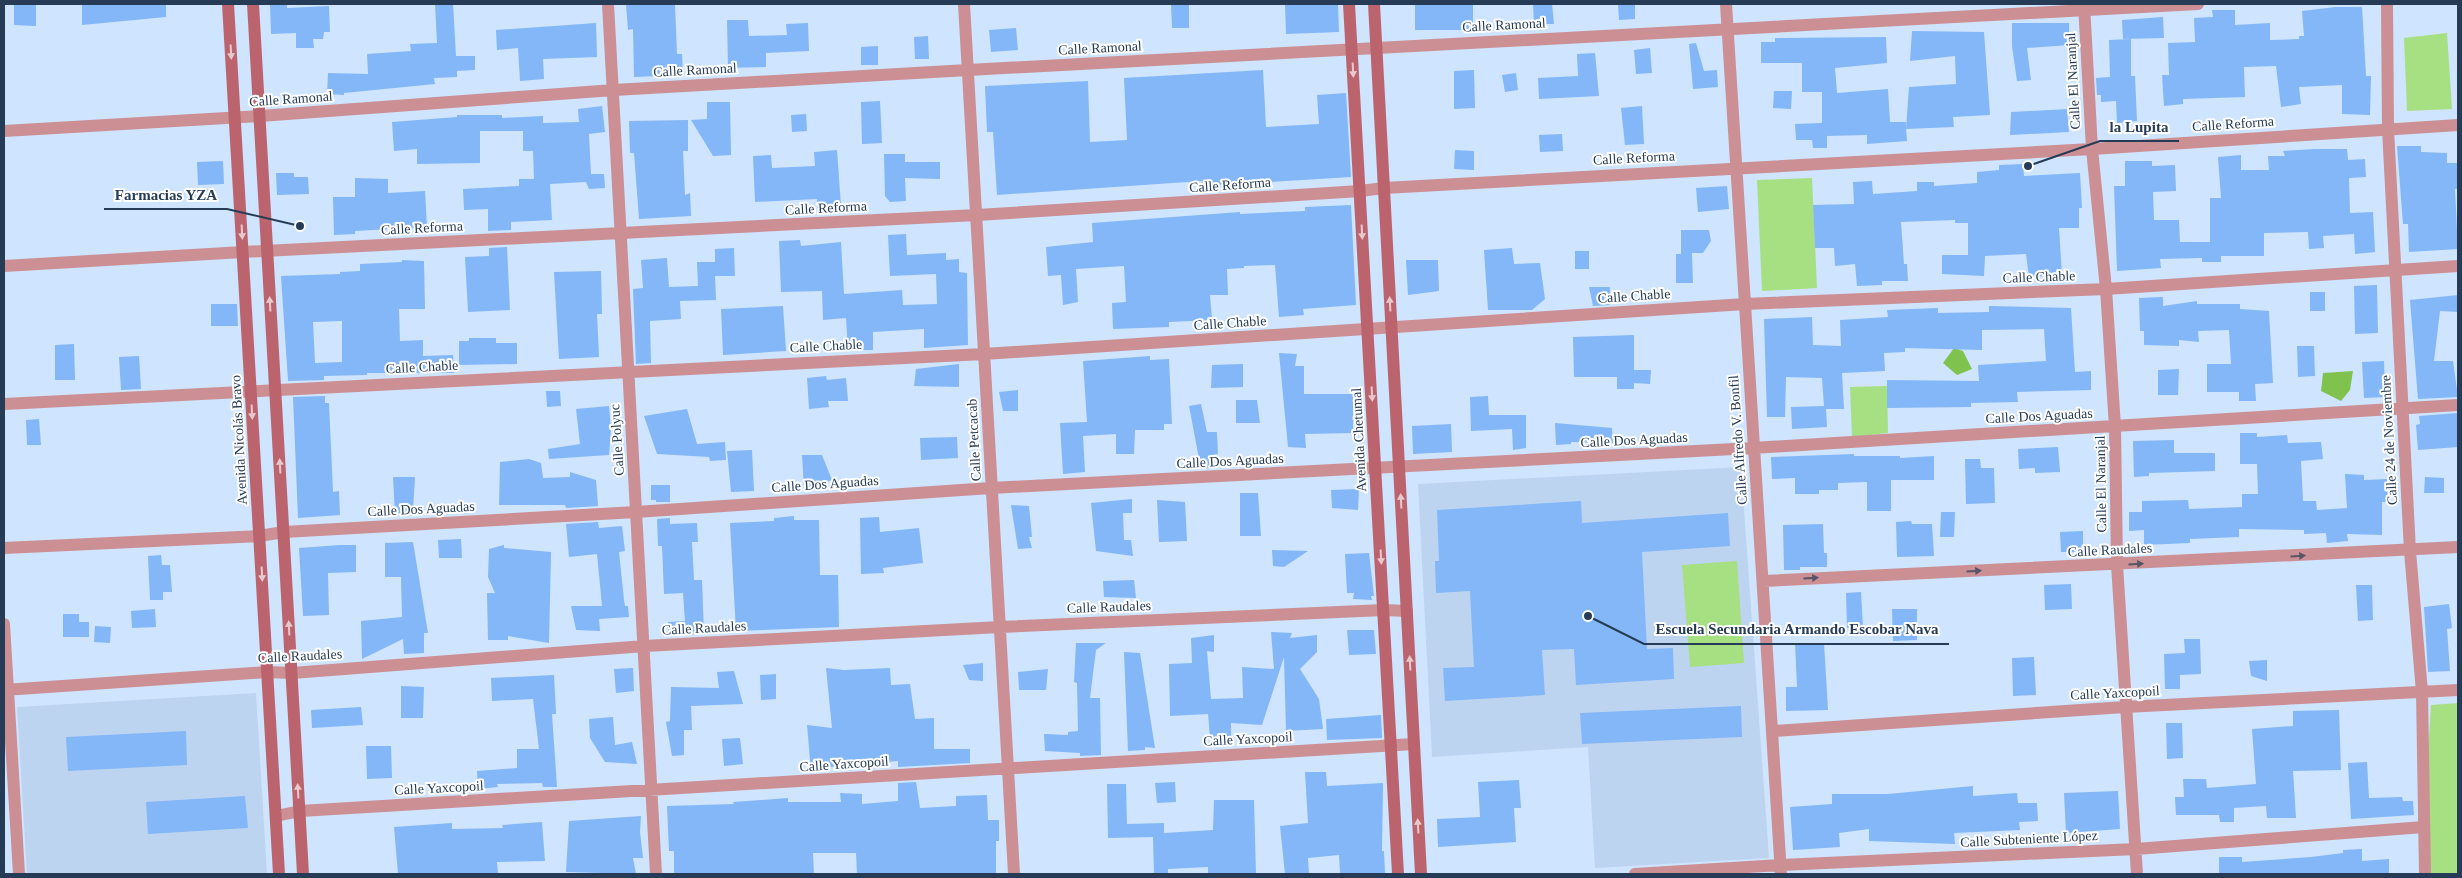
<svg xmlns="http://www.w3.org/2000/svg" width="2462" height="878" viewBox="0 0 2462 878" font-family="Georgia,serif">
  <rect width="100%" height="100%" fill="#cfe4ff"/>
  <path fill="#bdd4f1" d="M1741,467L1769,858L1595,868L1588,747L1432,757L1418,484Z
    M256,693L267,874H27L17,707Z"/>
  <path fill="#a7df83" d="M2447,33L2452,109L2407,111L2404,38Z
    M1812,178L1817,288L1762,291L1757,180Z
    M1887,386L1888,433L1852,437L1850,387Z
    M1737,561L1744,663L1690,667L1682,565Z
    M2458,703V874H2431L2424,819L2431,705Z"/>
  <path fill="#7fc24e" d="M1954,348L1963,351L1972,369L1957,375L1943,363Z
    M2353,371L2350,390L2341,401L2321,391L2323,373Z"/>
  <path fill="#83b7f7" fill-rule="evenodd" d="M82,4H166V17L82,25Z
    M270,4H287V8L329,6L330,32H324L323,39H313L314,48H296V33L271,34Z
    M435,4H453L456,56H475V70L457,71V77L434,78L435,84L344,93V95L327,94L328,73L368,74L367,54L411,51L410,44L437,43Z
    M626,4H675L677,54H682L683,75L634,77L633,29L628,30Z
    M1171,4H1189V28H1172Z
    M1285,4H1338L1339,32L1286,34Z
    M1415,4H1473V30H1415Z
    M1533,4H1552L1554,24H1534Z
    M1618,4H1635V19L1619,20Z
    M14,5H36V26L14,25Z
    M2335,7H2362L2366,76H2371L2370,115L2342,114V85L2299,87L2301,104L2281,107L2276,66L2244,67L2245,97L2183,99V104L2164,106L2162,75H2169L2168,43L2195,42L2194,18L2213,17L2212,10H2235V25L2270,23V40L2299,39V36H2304L2302,11Z
    M2163,17L2164,38L2123,39L2122,20Z
    M727,20H748L749,36L787,35L786,24L808,23L809,51L766,53V67L728,68Z
    M596,23L597,57L543,59L544,79L520,81L518,48L497,50L496,30Z
    M2012,23H2069V45L2027,48L2031,80L2017,81L2012,46Z
    M1016,28L1018,50L991,52L989,30Z
    M1912,31L1984,32L1990,115L1953,117L1954,127L1906,129L1907,141L1867,144V135L1827,136V148H1813L1812,140H1796L1795,124L1822,123V92H1802V63H1761V42H1775V38L1886,37L1887,63L1835,68L1837,93L1888,89L1890,122H1906V129L1909,87L1956,84L1955,56L1910,61Z
    M928,36L929,59H915L914,37Z
    M2131,39V76H2135L2137,121L2117,123L2116,101L2101,102V95H2097L2096,78L2110,77L2109,40Z
    M1696,43L1704,71L1717,70L1718,87L1693,89L1689,44Z
    M878,46V65H861V47Z
    M1650,48L1652,73L1636,74L1634,50Z
    M1595,53L1599,96L1539,99L1538,78L1578,76L1577,54Z
    M1263,70L1266,127L1319,124L1317,95L1346,93L1351,177L1202,186V181L997,195L993,132H987L985,86L1088,81L1090,142L1127,140L1124,78Z
    M1474,70L1475,108L1454,109V71Z
    M1516,73L1518,90L1505,92L1502,75Z
    M1774,91H1792L1791,109L1773,108Z
    M880,101L882,143L862,144L861,102Z
    M707,102H730L731,155L713,156L691,120L707,119Z
    M602,106L605,132L589,134L591,174H604L605,188L589,189L586,182L550,184L552,220L511,222V230L488,231V209L464,210L463,189L519,186V179H534L533,151H523V131H480V163L417,164V149L394,151L392,122L457,117V115H502V118L543,116V123L579,122L578,109Z
    M1642,106L1644,144L1625,145L1621,108Z
    M2067,109L2069,132L2010,135L2011,112Z
    M806,114L807,131L792,132L791,115Z
    M688,120V151H683L685,195L690,193L691,216L639,219L634,153H630L629,121Z
    M1562,134L1563,151L1540,152L1539,135Z
    M2397,146H2421V152L2447,153V163H2458V189H2455L2458,249L2409,252L2408,224H2403Z
    M2315,149H2347L2348,160L2365,159L2366,177L2349,178L2350,213L2373,212L2375,252L2355,254L2354,234L2323,236L2324,248L2309,249L2308,232L2264,233V256H2221V262H2202V258L2160,259L2161,268L2117,271L2114,186H2125V161H2152V166L2175,165L2176,191L2153,192L2154,220H2179L2180,242H2210V198H2221L2218,157L2241,155V170H2269L2268,156H2285L2283,151Z
    M837,150L841,206L817,208V199L755,202L753,156L771,155L772,168L815,166L814,152Z
    M1455,150L1474,151V170L1454,169Z
    M884,154H905V162H940V179L905,178L906,201L890,202L885,196Z
    M223,161L224,184L198,185L197,162Z
    M2023,164L2024,176L2080,173L2082,208H2079V228H2059L2062,275L2029,277L2026,254L1985,256L1984,276L1942,274V255H1968V223H1955V220L1901,222L1904,264H1907L1908,281H1882V285L1857,286L1855,264L1835,266L1834,248H1815L1813,205L1854,204L1853,182L1872,181L1873,194L1917,191V182H1934V186L1977,183V172L1999,170V165Z
    M276,173H294V177H308L309,194L277,195Z
    M355,178L388,179V193L425,191L427,227L355,231V234L334,235L333,197H355Z
    M1727,186L1729,209L1698,212L1696,188Z
    M1351,205L1356,305L1303,309L1304,315L1279,317L1275,265L1244,266V268L1227,269L1228,295H1210L1212,320L1169,322V327L1113,329L1112,303L1126,302L1124,266L1076,269L1078,302L1063,305L1061,275L1048,276L1046,247L1093,242L1092,223L1240,212V214L1305,211V207Z
    M1681,230H1709L1711,241L1703,253H1692L1693,283H1676V254H1681Z
    M906,234L907,255L946,253V260L959,259V272L967,273L968,345L924,348V329L873,332V350H848L846,318L823,320L822,291L781,292L779,241L800,240L801,246L841,242L844,294L902,290L903,305L937,304L936,274L890,276L888,235Z
    M507,247L510,310L468,312L465,257L489,256V248Z
    M734,248L735,276H715L716,300L680,301L681,319L650,321L651,363L636,364L633,289L643,288L641,260L667,258L669,287L698,286L697,262H715V249Z
    M1512,248L1514,264L1540,263L1545,299L1532,310H1488L1484,250Z
    M1575,251H1589V269H1575Z
    M402,260L424,261L425,309H399L400,341L423,340V356L453,355L454,373H367V375L324,376V380L288,381L281,276L340,274V272L360,271V264L402,262ZM342,321V362L315,363L313,322Z
    M1406,260H1438L1439,291L1408,295Z
    M601,271L602,314H597L599,357L559,359L554,272Z
    M2377,285L2378,333L2355,334L2354,286Z
    M1589,287H1610V305L1593,306Z
    M2310,292H2325V311H2310Z
    M2458,295V312L2440,311L2434,361H2453L2458,397L2418,399L2410,300Z
    M2163,297V306L2197,301V304H2240V309L2269,311L2273,383L2255,384L2256,401H2239V392H2207V364H2231L2229,330L2198,331L2199,342L2179,340V346L2144,345V331H2140L2139,298Z
    M211,304H237L238,326H211Z
    M783,306L786,351L723,355L721,309Z
    M1989,306L2071,308L2075,372L2091,371V390L2017,392L2018,402L1971,403V407L1887,408V380L1979,381L1978,365L2046,361L2044,329L1982,330V350L1905,348V352L1884,353L1885,371L1842,373L1844,409H1826L1827,427L1792,429L1791,407L1824,406L1822,378L1786,377L1785,417H1767L1764,319L1812,317L1813,345L1841,346L1840,320L1888,317L1887,310L1938,308V313L1989,312Z
    M1634,335V370H1651L1650,384L1634,383V389H1617V377H1574L1573,337Z
    M469,338H496V343H517V364L459,365V341H469Z
    M74,344L75,380H55V345Z
    M2297,346H2314L2315,376L2298,377Z
    M1279,353L1297,354L1295,366H1304V394H1353V433L1305,434L1306,448L1288,447Z
    M139,356L141,389L121,390L119,357Z
    M1150,356V360L1169,359L1172,424H1164V430H1135L1134,454H1116V434L1083,436L1085,472L1063,474L1060,423L1087,422L1083,361Z
    M2384,361L2385,397L2364,398L2362,362Z
    M959,364V387L914,386L916,369Z
    M1243,364V387L1211,388L1212,365Z
    M2179,369L2178,395H2158V370Z
    M826,376L827,380L846,378L848,401H828L829,407L809,409L807,378Z
    M1018,390V411H1003L999,392Z
    M546,391H560L561,406L547,407Z
    M325,396V403H329L333,492L339,491L340,515L298,518L293,397Z
    M1488,396L1489,415H1526V448L1513,450L1512,429L1471,431L1470,397Z
    M1236,400H1257L1260,423H1236Z
    M1201,404L1207,432H1217L1218,454L1211,455L1212,468L1201,469L1189,406Z
    M609,406L611,430L609,455L549,459L548,449L580,444L576,409Z
    M687,409L697,444L725,442L726,460L710,461L709,457L657,454L644,416Z
    M2458,413V447L2418,450L2416,425L2420,424L2419,416Z
    M39,419L41,445H27L26,420Z
    M1555,423L1612,428L1613,443L1571,442V444L1556,445Z
    M1451,424L1452,452L1413,454L1412,426Z
    M2240,433H2257V437L2287,435L2288,443L2321,442L2323,459L2301,461L2303,501H2316L2317,510L2347,508L2345,474L2364,475V480L2387,479L2388,502H2382V535L2347,534L2348,541L2327,543L2326,533L2304,534V530L2239,529V537L2190,539V543L2144,545V530L2129,531V512H2142V501L2188,500L2189,509L2242,507V494H2258L2257,464H2240Z
    M957,437L958,458L921,460L920,438Z
    M2174,440V453H2215V471L2149,473V476L2134,477L2133,441Z
    M2058,447L2060,472L2035,473V468L2019,469L2018,449Z
    M752,450L754,491L731,492L727,451Z
    M1854,454V456H1900V458L1934,456V480H1891V511H1867V482L1838,483V490H1819V494H1795V478L1772,479L1771,457Z
    M802,455H822L832,480L804,489Z
    M529,459L541,463L543,478L570,477V472L596,480L598,506L566,508L565,505H499L500,462Z
    M1965,459H1980L1981,468H1994L1995,503L1966,504Z
    M393,477H415L413,511L395,514Z
    M2425,477L2444,478V493H2424Z
    M651,485H670V502H656V500H651Z
    M1359,489L1358,510L1332,508L1331,490Z
    M1240,493H1258L1261,536H1240Z
    M1132,499V513H1123L1124,540H1131L1133,556L1096,551L1091,503Z
    M1157,500L1185,502L1187,541L1159,542Z
    M1581,501L1582,523L1728,513L1730,546L1642,552L1647,649L1673,648L1674,679L1576,685L1574,649L1542,650L1545,695L1445,701L1443,668L1474,667L1470,591L1436,593L1435,561H1439L1437,510Z
    M1011,505L1029,506L1032,537H1029L1032,548L1018,549Z
    M1941,512H1955L1954,537H1940Z
    M794,516V520H819L820,575H838L839,627L736,631L730,523L774,521V518Z
    M879,517L880,532L919,528L923,563L883,568L884,573L861,574L860,518Z
    M670,518V524L697,523L698,542H692L694,580H702L704,634L668,635V622L685,621L683,593L664,594L662,546H658L657,519Z
    M1911,521L1912,524H1932L1934,556L1897,557L1896,522Z
    M598,522L599,528L622,526L625,551L619,552L624,600L625,606H628L629,617L599,619L600,631L576,630L571,606H602L597,554L569,557L566,524Z
    M1823,524L1824,553H1827V567H1800V570H1784L1783,525Z
    M2083,531V552H2061L2060,532Z
    M461,539L462,558H439L438,540Z
    M413,542L428,633H424V653L404,654L403,639L362,659L361,621L402,617L401,577H385V543Z
    M340,545H356V572L328,573L329,615L303,616L299,548Z
    M504,545V548L551,552L549,643L508,636V640H488L487,593H495L488,577L489,549Z
    M1272,550L1308,551L1284,567L1273,566Z
    M1369,553L1374,596H1371L1372,600L1353,599L1354,593H1347L1345,554Z
    M161,555L162,565H170L172,592H163V600H150L148,556Z
    M1134,580L1136,598L1104,597L1103,581Z
    M2071,584L2072,609L2045,610L2044,585Z
    M2356,585H2372L2373,620L2358,621Z
    M1861,592L1863,627L1847,628L1846,593Z
    M2449,604L2452,628L2447,629L2450,671L2428,672L2424,607Z
    M155,609L156,627L132,628L131,611Z
    M1892,609H1917V640L1893,641Z
    M63,614H79V622H89V637H63Z
    M95,626L111,627L110,643L94,642Z
    M1347,630H1374L1376,654L1349,655Z
    M1271,632L1292,633L1290,638L1317,635V652L1300,669L1319,699L1323,729L1286,731L1284,657L1262,725L1231,723V736L1210,737L1208,714L1170,716L1169,664L1192,663L1191,638L1214,635V652L1207,651L1211,699L1243,698L1242,667L1274,669Z
    M2184,639H2200L2201,674L2180,675V689H2165L2164,654L2185,653Z
    M1076,643H1106L1096,650L1090,698H1100L1101,755L1080,756V753L1045,751L1044,734L1068,735V732L1078,731L1077,683L1074,682Z
    M1795,643H1824L1828,710L1786,711V687H1797Z
    M1124,652L1140,653L1155,748L1145,747V750L1128,751Z
    M2034,657L2036,695L2013,696L2012,658Z
    M2267,660V681L2251,676L2249,661Z
    M983,663V681L969,680L963,665Z
    M633,668L634,691L616,693L614,669Z
    M826,668L844,670L890,668L891,685L910,684L915,719L934,718V749H970V763L898,767V761L828,767V771L811,772L807,725L832,728Z
    M1048,669L1046,690H1019L1018,672Z
    M734,671L743,704L691,706L692,730H684V755L672,756L666,722L670,721L671,687L719,688L717,672Z
    M776,674V699L761,700L760,675Z
    M554,675L556,714H552L557,787H543L542,783L497,784L498,787L478,789L477,771L517,768V749H539L533,699L492,701L491,678Z
    M401,686L424,687L423,718H401Z
    M1741,706L1742,737L1582,744L1580,713Z
    M361,707L363,725L312,728L311,710Z
    M2339,710L2341,770L2293,771L2296,818H2267L2266,806L2234,808V822H2220L2219,815H2176L2175,797H2184L2183,779H2206L2207,788L2256,784L2252,729L2293,726V711Z
    M1381,715L1382,738L1327,740L1326,719Z
    M613,717L615,745L632,742L637,764L605,762L590,738L589,719Z
    M2166,723H2182L2183,758L2167,759Z
    M186,731L187,765L68,771L66,737Z
    M740,738L743,764L724,766L722,739Z
    M366,746H391L392,778L367,779Z
    M2367,762L2369,798L2402,797L2403,801H2413L2414,815L2351,819L2348,763Z
    M1305,772H1326L1327,786L1383,783L1382,851H1384L1385,873L1340,874L1339,855L1308,858L1309,874H1285L1280,826L1308,823Z
    M1519,780L1521,808H1514L1516,842L1438,847L1437,819L1480,817L1478,782Z
    M916,782L920,808L956,806V796L987,795L988,820H999V841H996V874H857L856,853H813L814,874H674V851H669L667,806L734,804L733,802L788,798V802H841L840,793L862,794V804L898,801V783Z
    M1175,782L1176,802L1157,803L1155,783Z
    M1107,784H1126L1127,824L1164,823V833L1213,830L1214,800H1254L1256,874H1208V867L1168,869V874H1154L1153,837L1108,838Z
    M1973,786V796L2017,793L2018,803H2037L2038,821L2019,822L2020,830L1954,833L1955,844L1869,841V829L1839,833L1840,847L1793,850L1790,807L1832,804V794H1888Z
    M2118,791L2120,829L2066,833L2064,793Z
    M245,796L248,828L148,834L146,802Z
    M641,816L640,832L643,858H633L636,874L566,872L569,821Z
    M542,822L545,861L497,862L498,874H398L394,827L452,823V829L503,828L502,825Z
    M2362,849V861L2389,859V874H2219V857H2242V862L2311,857L2343,853V850Z"/>
  <g fill="none" stroke-linecap="round" stroke-linejoin="round">
    <path stroke="#cb8f94" stroke-width="12" d="M608,4L656,874
      M964,4L1014,874
      M1726,4L1781,874
      M2084,4L2092,149L2106,289L2115,427L2117,565L2137,874
      M2387,4L2388,129L2410,551L2422,692L2425,874
      M4,131L260,116L614,90L968,70L2198,4
      M4,266L243,252L977,215L1360,191L1384,188L2092,149L2458,125
      M4,404L984,354L1745,304L2106,289L2458,266
      M4,548L259,536L284,532L636,512L991,488L1753,448L2458,405
      M1763,581L2458,547
      M4,624L19,874
      M4,690L267,672L292,673L645,646L1000,627L1384,610L1407,611
      M1773,731L2125,707L2458,690
      M276,816L300,811L1414,744
      M1635,874L1781,865L2136,849L2424,827"/>
    <path stroke="#bb646e" stroke-width="12" d="M228,4L279,874
      M253,4L303,874
      M1349,4L1398,874
      M1374,4L1421,874"/>
  </g>
  <defs><path id="oneway-solid" d="M-6-.8H1V-3.2L6.5 0L1 3.2V.8H-6Z" transform="scale(1.25)"/></defs>
  <g fill="#e7c9cc">
    <use href="#oneway-solid" transform="translate(231 52) rotate(87)"/>
    <use href="#oneway-solid" transform="translate(1353 70) rotate(87)"/>
    <use href="#oneway-solid" transform="translate(242 232) rotate(87)"/>
    <use href="#oneway-solid" transform="translate(1362 232) rotate(87)"/>
    <use href="#oneway-solid" transform="translate(270 304) rotate(-93)"/>
    <use href="#oneway-solid" transform="translate(1390 304) rotate(-93)"/>
    <use href="#oneway-solid" transform="translate(1372 394) rotate(87)"/>
    <use href="#oneway-solid" transform="translate(252 412) rotate(87)"/>
    <use href="#oneway-solid" transform="translate(280 466) rotate(-93)"/>
    <use href="#oneway-solid" transform="translate(1401 501) rotate(-93)"/>
    <use href="#oneway-solid" transform="translate(1381 557) rotate(87)"/>
    <use href="#oneway-solid" transform="translate(262 574) rotate(87)"/>
    <use href="#oneway-solid" transform="translate(289 628) rotate(-93)"/>
    <use href="#oneway-solid" transform="translate(1410 663) rotate(-93)"/>
    <use href="#oneway-solid" transform="translate(298 791) rotate(-93)"/>
    <use href="#oneway-solid" transform="translate(1418 826) rotate(-93)"/>
  </g>
  <g fill="#585569">
    <use href="#oneway-solid" transform="translate(2298 556) rotate(-3)"/>
    <use href="#oneway-solid" transform="translate(2136 564) rotate(-3)"/>
    <use href="#oneway-solid" transform="translate(1974 571) rotate(-3)"/>
    <use href="#oneway-solid" transform="translate(1811 578) rotate(-3)"/>
  </g>
  <g text-anchor="middle" dominant-baseline="central" stroke-width="4" stroke-linejoin="round" paint-order="stroke">
    <g font-size="14" fill="#263c56" stroke="#fff">
      <text transform="translate(1504 25) rotate(-3)">Calle Ramonal</text>
      <text transform="translate(1100 48) rotate(-3)">Calle Ramonal</text>
      <text transform="translate(695 70) rotate(-3)">Calle Ramonal</text>
      <text transform="translate(2073 81) rotate(-93)">Calle El Naranjal</text>
      <text transform="translate(291 99) rotate(-4)">Calle Ramonal</text>
      <text transform="translate(2233 124) rotate(-4)">Calle Reforma</text>
      <text transform="translate(1634 158) rotate(-3)">Calle Reforma</text>
      <text transform="translate(1230 185) rotate(-4)">Calle Reforma</text>
      <text transform="translate(826 208) rotate(-3)">Calle Reforma</text>
      <text transform="translate(422 228) rotate(-3)">Calle Reforma</text>
      <text transform="translate(2039 277) rotate(-2)">Calle Chable</text>
      <text transform="translate(1634 296) rotate(-4)">Calle Chable</text>
      <text transform="translate(1230 323) rotate(-4)">Calle Chable</text>
      <text transform="translate(826 346) rotate(-3)">Calle Chable</text>
      <text transform="translate(422 367) rotate(-3)">Calle Chable</text>
      <text transform="translate(2039 416) rotate(-3)">Calle Dos Aguadas</text>
      <text transform="translate(239 440) rotate(-93)">Avenida Nicolás Bravo</text>
      <text transform="translate(617 440) rotate(-94)">Calle Polyuc</text>
      <text transform="translate(974 440) rotate(-93)">Calle Petcacab</text>
      <text transform="translate(1359 440) rotate(-93)">Avenida Chetumal</text>
      <text transform="translate(1634 440) rotate(-3)">Calle Dos Aguadas</text>
      <text transform="translate(1738 440) rotate(-94)">Calle Alfredo V. Bonfil</text>
      <text transform="translate(2389 440) rotate(-93)">Calle 24 de Noviembre</text>
      <text transform="translate(1230 461) rotate(-3)">Calle Dos Aguadas</text>
      <text transform="translate(825 484) rotate(-4)">Calle Dos Aguadas</text>
      <text transform="translate(2101 484) rotate(-91)">Calle El Naranjal</text>
      <text transform="translate(421 509) rotate(-3)">Calle Dos Aguadas</text>
      <text transform="translate(2110 550) rotate(-3)">Calle Raudales</text>
      <text transform="translate(1109 607) rotate(-2)">Calle Raudales</text>
      <text transform="translate(704 628) rotate(-3)">Calle Raudales</text>
      <text transform="translate(300 656) rotate(-3)">Calle Raudales</text>
      <text transform="translate(2115 693) rotate(-3)">Calle Yaxcopoil</text>
      <text transform="translate(1248 739) rotate(-3)">Calle Yaxcopoil</text>
      <text transform="translate(844 764) rotate(-4)">Calle Yaxcopoil</text>
      <text transform="translate(439 788) rotate(-3)">Calle Yaxcopoil</text>
      <text transform="translate(2029 839) rotate(-3)">Calle Subteniente López</text>
    </g>
  </g>
  <path fill="none" stroke="#263c56" stroke-width="2" d="M2028 166L2100 141H2179M300 226L227 209H104M1588 616L1644 644H1949"/>
  <g fill="#263c56" stroke="#fff" stroke-width="2">
    <circle cx="2028" cy="166" r="5"/>
    <circle cx="300" cy="226" r="5"/>
    <circle cx="1588" cy="616" r="5"/>
  </g>
  <g font-size="15" text-anchor="middle" font-weight="bold" fill="#263c56" stroke="#fff" stroke-width="4" stroke-linejoin="round" paint-order="stroke">
    <text x="2139" y="132">la Lupita</text>
    <text x="166" y="200">Farmacias YZA</text>
    <text x="1797" y="634">Escuela Secundaria Armando Escobar Nava</text>
  </g>
  <rect width="2462" height="878" fill="none" stroke="#263c56" stroke-width="10"/>
</svg>
